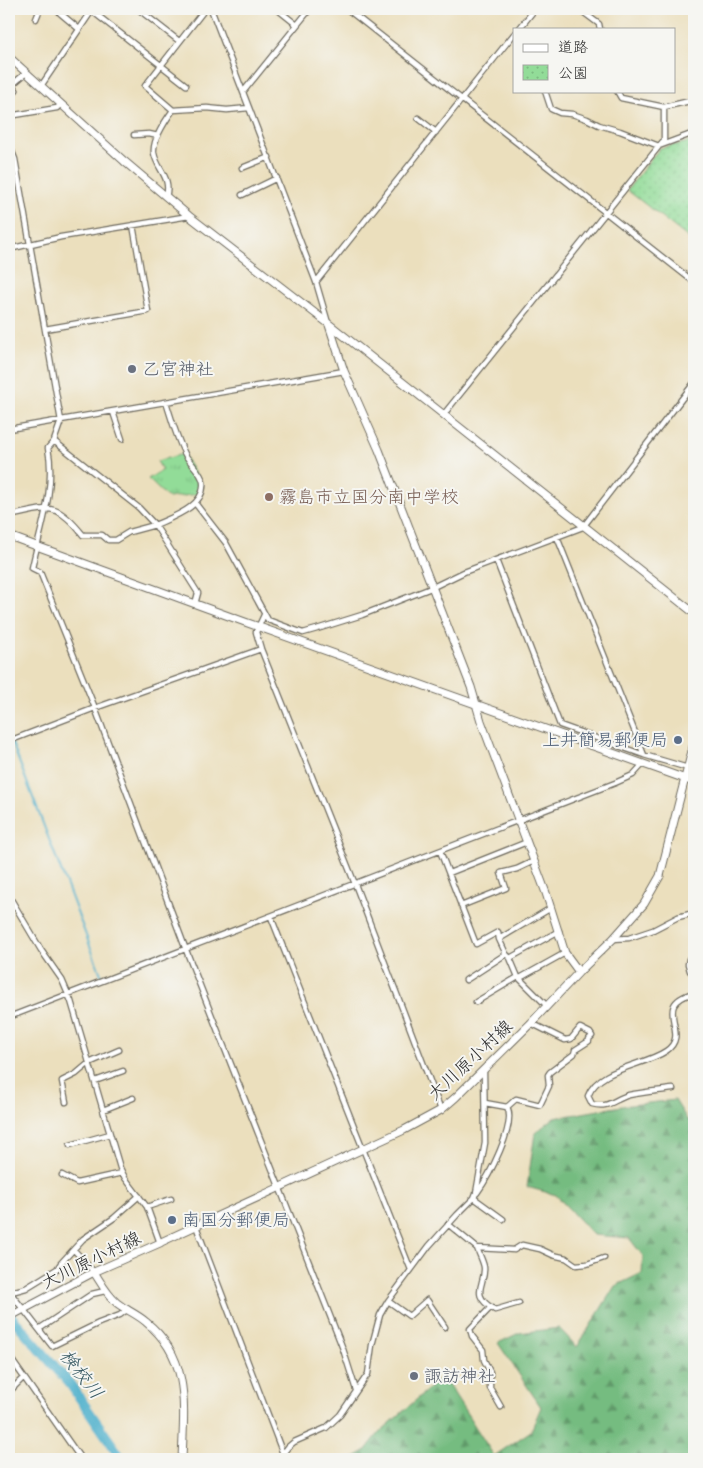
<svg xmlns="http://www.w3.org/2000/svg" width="703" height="1468" viewBox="0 0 703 1468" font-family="'Shantell Sans','Klee One',sans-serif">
  <defs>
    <pattern id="grass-tufts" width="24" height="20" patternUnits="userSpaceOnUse" patternTransform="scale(1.25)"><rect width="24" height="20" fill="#92dc98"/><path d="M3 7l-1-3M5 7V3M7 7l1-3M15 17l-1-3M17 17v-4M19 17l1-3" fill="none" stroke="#7ebd83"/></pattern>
    <pattern id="forest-firs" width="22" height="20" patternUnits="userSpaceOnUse" patternTransform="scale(1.25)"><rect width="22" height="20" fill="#75bc80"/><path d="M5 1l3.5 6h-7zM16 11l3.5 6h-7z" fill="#609969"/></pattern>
    <pattern id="park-dots" width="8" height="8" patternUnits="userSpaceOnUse" patternTransform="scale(1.25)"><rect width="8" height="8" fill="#92dc98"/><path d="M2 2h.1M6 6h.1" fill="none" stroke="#7ebd83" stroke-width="1.8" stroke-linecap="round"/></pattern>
  </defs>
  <rect width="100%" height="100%" fill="#f6f6f2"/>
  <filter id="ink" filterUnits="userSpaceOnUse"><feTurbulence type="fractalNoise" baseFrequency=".02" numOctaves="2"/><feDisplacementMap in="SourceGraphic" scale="10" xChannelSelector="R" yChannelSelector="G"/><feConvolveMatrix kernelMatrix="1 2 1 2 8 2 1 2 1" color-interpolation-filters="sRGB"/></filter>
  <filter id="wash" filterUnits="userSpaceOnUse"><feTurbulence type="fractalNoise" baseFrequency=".0096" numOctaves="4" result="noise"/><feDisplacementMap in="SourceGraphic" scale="20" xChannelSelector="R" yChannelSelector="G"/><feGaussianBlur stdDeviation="1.12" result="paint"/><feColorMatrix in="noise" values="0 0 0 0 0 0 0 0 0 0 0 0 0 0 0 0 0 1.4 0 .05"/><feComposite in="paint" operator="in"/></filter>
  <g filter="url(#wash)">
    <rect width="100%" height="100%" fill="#ebdfbd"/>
    <path fill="url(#grass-tufts)" stroke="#5e8462" d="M183,454L200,482L198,494L168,498L148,479L162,470L157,461Z"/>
    <path fill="url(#forest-firs)" stroke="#507456" d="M675,1100L688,1121L694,1116V1459H351L365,1451L380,1432L443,1376L494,1456L531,1431L541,1407L498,1343L519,1333L559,1328L577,1347L615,1286L642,1273L643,1256L629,1238L593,1235L556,1195L527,1187L535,1133L554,1118L622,1106Z"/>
    <path fill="url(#park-dots)" stroke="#5e8462" d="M694,141V235L691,240L627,190L660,148Z"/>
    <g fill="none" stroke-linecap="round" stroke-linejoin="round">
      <path stroke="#4cafcb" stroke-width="2" d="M9,735V736
        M12,743L102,977"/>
      <path stroke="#4cafcb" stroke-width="10" d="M9,1314L70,1384L122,1459"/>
    </g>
  </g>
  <g filter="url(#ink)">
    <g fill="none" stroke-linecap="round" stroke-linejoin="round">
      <defs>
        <path id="street" d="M62,9L60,13L79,29
          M138,9L179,41
          M211,9L316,282L328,323
          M277,9L297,25
          M347,9L694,282
          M579,9L599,24L600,29
          M92,11L186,85
          M36,19L40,9
          M519,29L535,9
          M9,80L13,84L26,73
          M13,84L12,86L16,90
          M41,86L93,9
          M545,91L551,109L560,113L572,114L587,119L599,125L620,131L659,146L694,133
          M617,91L621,98L664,107L694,100
          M243,92L310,9
          M173,110L145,86L205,9
          M9,116L57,108L61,104
          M418,118L436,132
          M134,135L149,134L158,136
          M9,144L15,159L61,421L54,441L48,448C56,488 40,530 32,568L40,572L95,708L186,950L343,1349L356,1390
          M242,168L269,157
          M242,195L277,178
          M166,197C172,177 157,170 154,153C152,140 166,120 173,110L207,108L227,110L249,108
          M9,249L61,237L189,216
          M316,282L514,34
          M45,329L148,311L133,225
          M113,412L122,439
          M444,414L664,140V107
          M9,429L344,371
          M54,441L139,508L155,525C173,517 206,506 203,482C202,473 191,464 186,456C177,440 172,420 166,402
          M195,503L226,543L268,620L303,633L317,629L362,615L431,588L464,572L583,527L694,383
          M9,516C49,508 55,500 83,535H102L108,540H116L129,532L155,525L198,593L195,604
          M557,537L644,755
          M496,560L560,725L644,755L688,768
          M264,615L256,632L261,649L355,884L441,1110
          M9,741L95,708L261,649
          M440,851L476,944L498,932L499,939
          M449,873L527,842
          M9,896L41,950L62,980L71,1001L120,1168L125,1178L147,1207L160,1243
          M461,906L506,888L501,873L517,869L534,861
          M271,917L411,1270
          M613,939L629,938L653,930L678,917L694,913
          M694,957L689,959L688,964L690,971L694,973
          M510,958L559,931
          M520,978L565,953
          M466,980L506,954
          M476,1002L518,977
          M547,1006L518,977L510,958L506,954L499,939L551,908
          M9,1017L615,783L633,775L643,764
          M95,1081L123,1071
          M673,1089C658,1091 643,1092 629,1095C614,1099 609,1109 592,1104L588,1096C598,1068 644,1066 666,1051C693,1033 649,1005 694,993
          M66,1102L62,1081L76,1074L89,1063L119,1050
          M507,1107L516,1099L540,1105L549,1086L548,1075L550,1072L574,1054L575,1050L589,1041V1039L592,1036L590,1033L580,1028L571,1039L565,1040L531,1023
          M103,1110L133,1098
          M70,1145L110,1134
          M62,1175L77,1183L122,1173
          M477,1193C488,1178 517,1124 507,1107L485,1103
          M474,1198L503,1219
          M147,1207L171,1199
          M448,1224L477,1248L514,1250L522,1245L540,1249L553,1255L566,1258L576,1265L587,1264L604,1258
          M196,1226L283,1454
          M477,1248C479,1254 483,1261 484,1267C486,1285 468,1294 495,1310L519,1303
          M74,1250L94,1272
          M9,1290L15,1291L26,1288L57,1269L61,1263L83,1239L114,1218L139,1196
          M9,1291L52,1346L99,1323L120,1315L128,1309
          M388,1301L409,1316L427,1300L445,1327
          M491,1307L470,1329L472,1336L483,1350L484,1360L490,1372V1388L501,1407
          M39,1329L92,1294L105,1291
          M9,1356L81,1459
          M9,1392L23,1378
          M279,1459L288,1447L294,1442L326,1428L340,1415L368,1374L372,1345L380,1315L388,1301L429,1246L457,1215L474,1198L476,1193L485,1143L484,1070"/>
        <path id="secondary" d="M9,57L124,161L189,216L329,324L694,613
          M329,325L344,371L379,450L471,687L481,721L546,893L565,953L579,972
          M9,536L245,622L694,782
          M159,1243L404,1130L441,1110L456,1097L531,1023L579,972L613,939L644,904L660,876L694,743
          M94,1272C101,1283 107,1295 117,1303C126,1310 137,1314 146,1322C191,1358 184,1407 182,1459
          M9,1317L94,1272L160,1243"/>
      </defs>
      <use href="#street" stroke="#6e6a5e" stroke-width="7"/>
      <use href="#secondary" stroke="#6e6a5e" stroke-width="9"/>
      <use href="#street" stroke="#fff" stroke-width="4.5"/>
      <use href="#secondary" stroke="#fff" stroke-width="7"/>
    </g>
  </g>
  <g fill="#6b7280" stroke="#f6f6f2" stroke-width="2">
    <circle cx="132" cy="369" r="5"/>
    <circle cx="414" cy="1376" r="5"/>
  </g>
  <circle fill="#8d6e63" stroke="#f6f6f2" stroke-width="2" cx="269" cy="497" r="5"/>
  <g fill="#5c6f8a" stroke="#f6f6f2" stroke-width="2">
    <circle cx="678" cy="740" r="5"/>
    <circle cx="172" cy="1220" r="5"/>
  </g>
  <g text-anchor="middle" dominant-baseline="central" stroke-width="4" stroke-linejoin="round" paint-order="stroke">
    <g font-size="18" fill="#5b616d" stroke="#f6f6f2" text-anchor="start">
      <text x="142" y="369">乙宮神社</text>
      <text x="424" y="1376">諏訪神社</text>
    </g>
    <g font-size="18" fill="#785e54" stroke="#f6f6f2" text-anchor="start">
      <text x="279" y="497">霧島市立国分南中学校</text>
    </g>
    <g font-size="18" fill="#4e5e75" stroke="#f6f6f2" text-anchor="end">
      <text x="668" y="740">上井簡易郵便局</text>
      <text x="182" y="1220" text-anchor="start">南国分郵便局</text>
    </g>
    <g font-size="18" fill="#2b2b2b" stroke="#f6f6f2">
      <text transform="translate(470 1060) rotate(-43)">大川原小村線</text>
      <text transform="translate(91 1260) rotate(-26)">大川原小村線</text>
    </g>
    <g font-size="19" font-style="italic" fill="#375963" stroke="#f6f6f2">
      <text transform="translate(82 1374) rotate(52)">検校川</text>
    </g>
  </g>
  <rect width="703" height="1468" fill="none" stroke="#f6f6f2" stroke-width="30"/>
  <rect x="513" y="28" width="162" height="65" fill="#f6f6f2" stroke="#a5a5a2"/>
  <rect x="523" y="44" width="25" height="8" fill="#ffffff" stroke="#a5a5a2"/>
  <text x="558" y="52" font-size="15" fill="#2b2b2b">道路</text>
  <rect x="523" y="65" width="25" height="15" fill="url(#park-dots)" stroke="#a5a5a2"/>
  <text x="558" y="78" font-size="15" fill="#2b2b2b">公園</text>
</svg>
